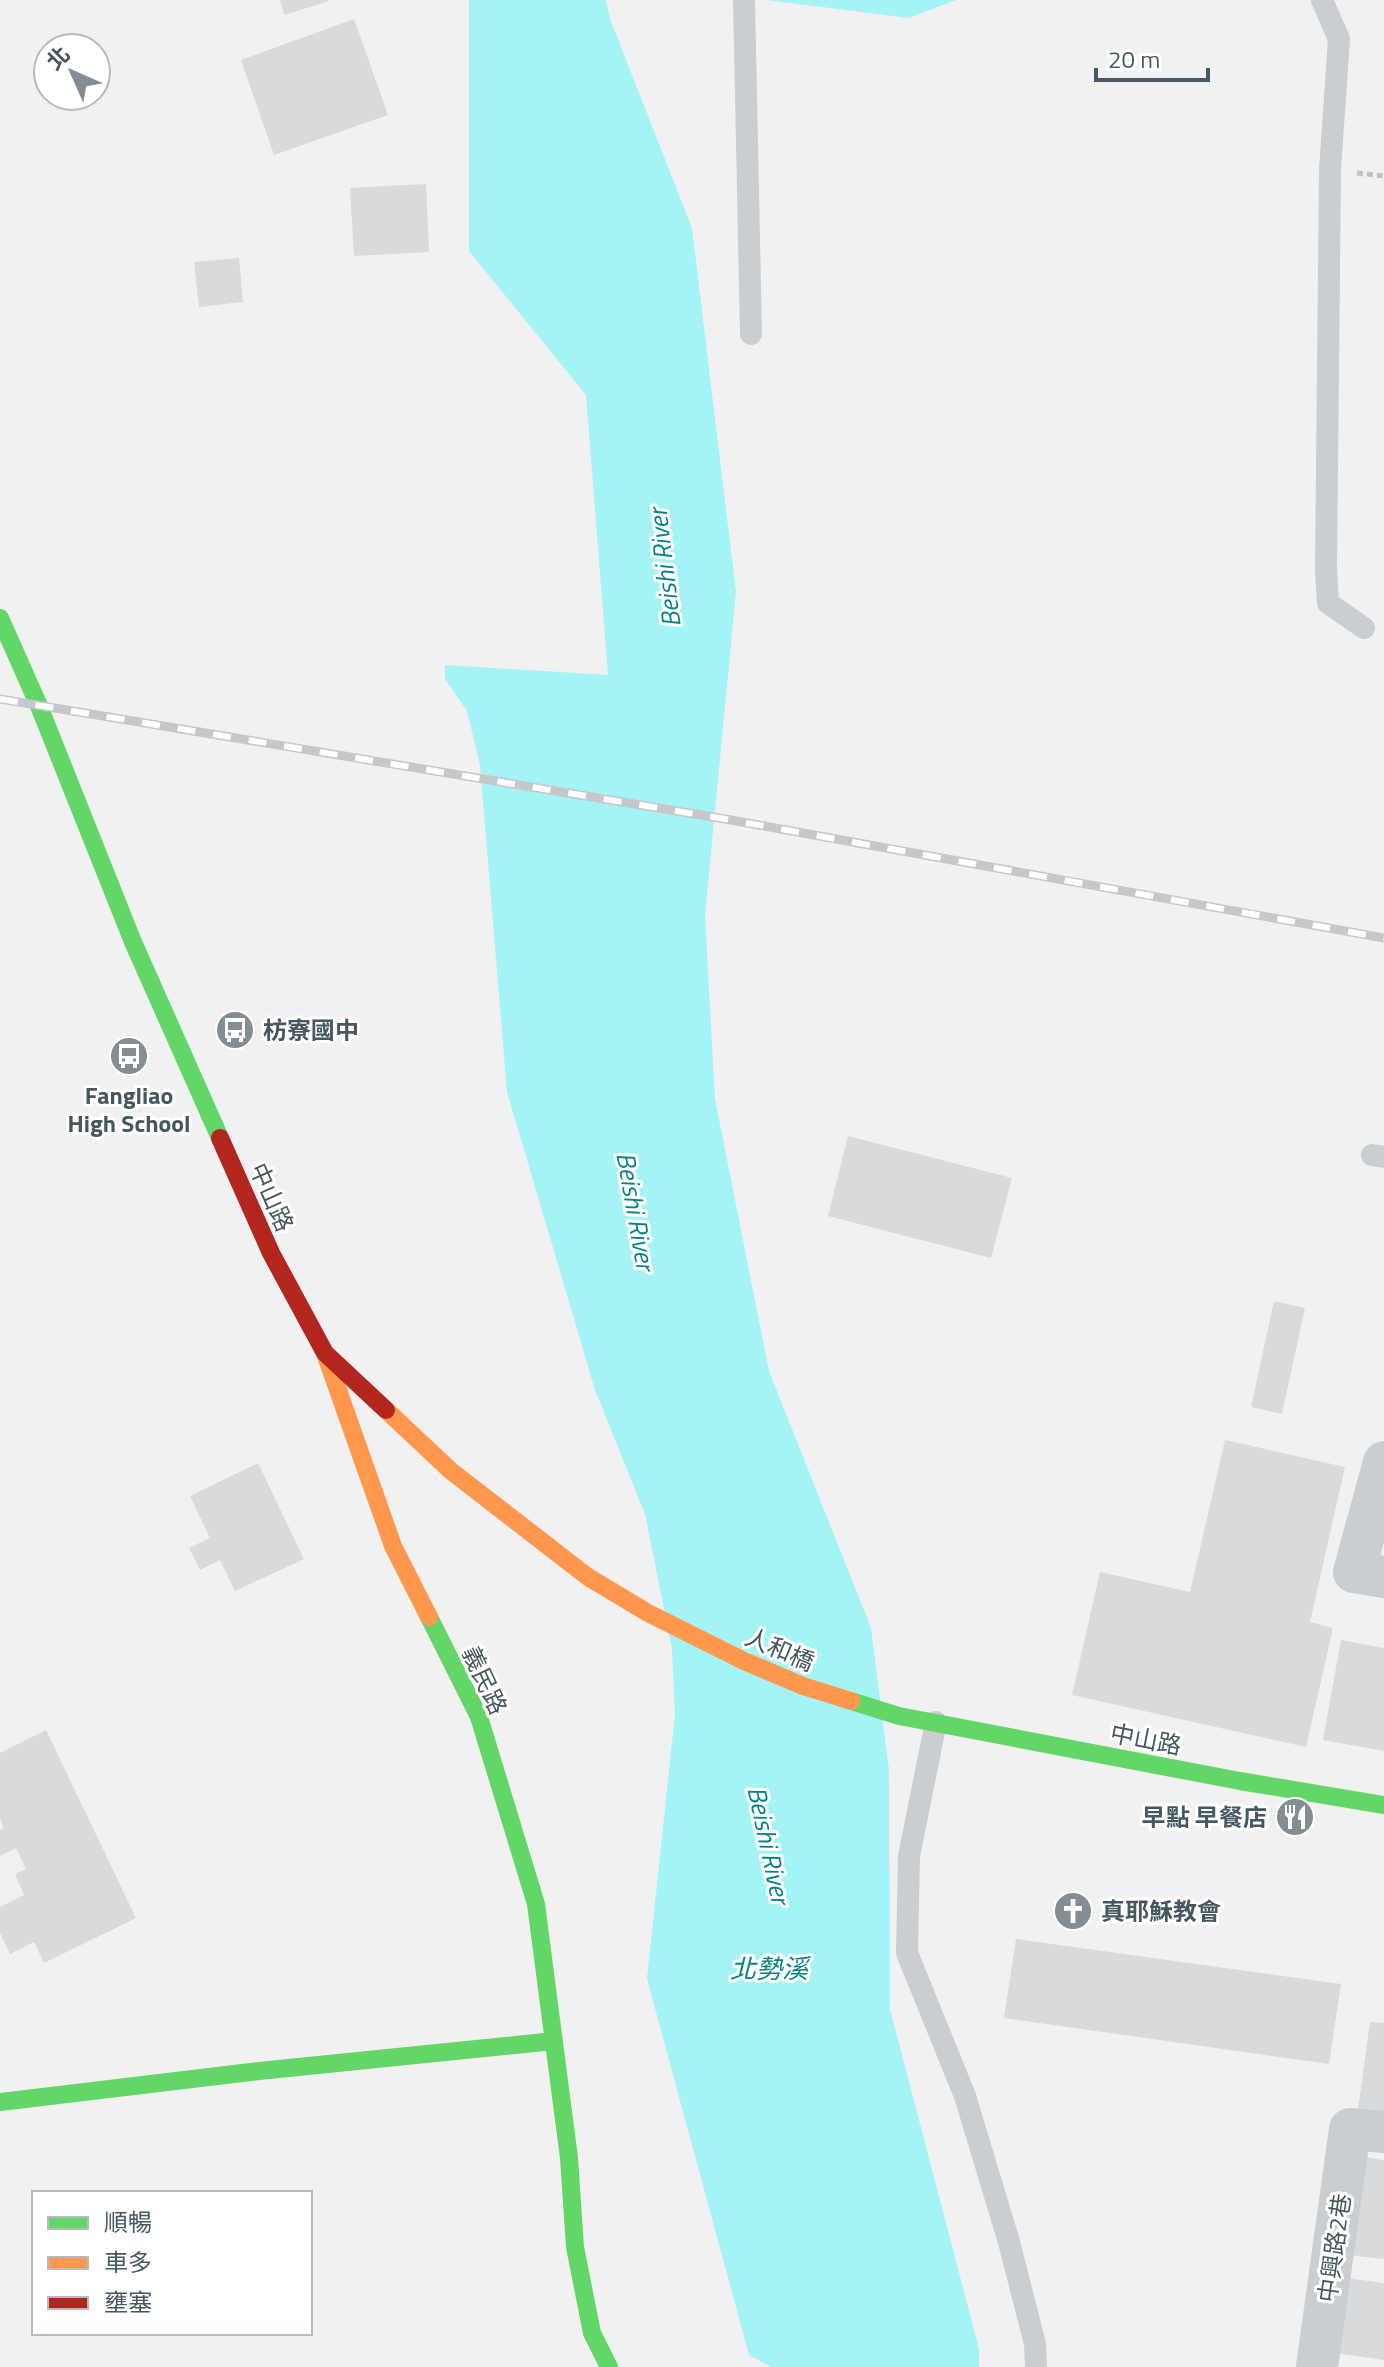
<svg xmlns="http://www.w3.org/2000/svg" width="1384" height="2367" viewBox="0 0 1384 2367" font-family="'Titillium Web','Noto Sans TC',sans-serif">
  <rect width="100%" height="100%" fill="#f2f1f1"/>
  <path fill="#a4f3f5" d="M469,0H606L610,19L692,228L736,592L705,915L715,1099L769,1371L871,1628L889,1770L890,2009L979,2349V2367H771L749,2355L647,1979L675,1714L672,1649L645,1514L595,1390L507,1092L480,765L467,711L445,679V665L608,675L586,395L469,251Z
    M766,0H956L909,18Z"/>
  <path fill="#d9dadb" d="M280,0H328L329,1L284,15Z
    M354,19L388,115L274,155L241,60Z
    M426,184L429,252L354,256L350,188Z
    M239,258L243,302L199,307L194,262Z
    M848,1136L1012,1178L991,1258L828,1216Z
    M1274,1301L1305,1308L1282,1414L1251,1407Z
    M1225,1440L1345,1467L1310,1622L1333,1628L1306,1747L1072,1695L1100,1572L1190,1592Z
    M258,1463L304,1559L235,1591L220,1560L200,1570L189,1548L210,1538L190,1496Z
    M1341,1640L1384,1648V1751L1323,1740Z
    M46,1730L136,1918L44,1963L34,1942L10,1954L0,1933V1907L24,1895L15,1874L26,1869L16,1848L0,1856V1830L4,1828L0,1819V1753Z
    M1016,1939L1341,1984L1329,2064L1004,2018Z
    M1370,2022L1384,2023V2113L1358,2110Z
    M1352,2155L1384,2160V2259L1339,2254Z
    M1331,2276L1384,2283V2360L1321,2351Z"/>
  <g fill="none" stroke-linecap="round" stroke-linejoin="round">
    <path stroke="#b7c6bf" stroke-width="5" stroke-dasharray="6 4" stroke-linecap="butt" d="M1357,173L1384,176"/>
    <path stroke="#caced0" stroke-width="22" d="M744,0L751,334
      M1322,0L1339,39L1330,170L1326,569L1328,603L1364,628
      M1372,1155L1384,1157
      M936,1722L909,1856L907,1953L965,2096L1009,2242L1035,2344L1036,2367"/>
    <path stroke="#caced0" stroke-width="42" d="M1384,1462L1354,1572L1384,1577
      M1317,2367L1350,2129L1384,2132"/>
    <path stroke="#63d668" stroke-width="18" d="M0,618L39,706L133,942L220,1138
      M429,1617L479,1717L536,1904L569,2158L575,2247L592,2333L609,2367
      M851,1701L899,1716L1240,1781L1384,1805
      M0,2102L259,2071L554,2041"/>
    <path stroke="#ff974d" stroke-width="18" d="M327,1359L393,1546L429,1617
      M386,1410L451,1471L588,1577L648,1613L744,1661L803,1686L851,1701"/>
    <path stroke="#b3261e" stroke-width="18" d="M220,1138L271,1253L325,1353L386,1410"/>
    <defs>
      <path id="rail" d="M0,699L731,820L1384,938"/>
    </defs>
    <use href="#rail" stroke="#c5c8ca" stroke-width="9"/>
    <use href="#rail" stroke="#fff" stroke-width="6" stroke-dasharray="18" stroke-linecap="butt"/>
  </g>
  <defs>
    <symbol id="bus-disc" viewBox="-11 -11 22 22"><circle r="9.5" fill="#828e93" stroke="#fff"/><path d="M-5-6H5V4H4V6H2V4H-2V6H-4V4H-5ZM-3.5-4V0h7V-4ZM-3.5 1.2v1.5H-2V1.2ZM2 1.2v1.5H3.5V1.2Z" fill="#fff"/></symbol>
    <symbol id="restaurant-disc" viewBox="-11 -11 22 22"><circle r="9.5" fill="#828e93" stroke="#fff"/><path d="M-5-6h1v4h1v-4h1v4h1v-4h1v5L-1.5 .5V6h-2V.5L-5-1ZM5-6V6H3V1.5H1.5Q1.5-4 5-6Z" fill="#fff"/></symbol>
    <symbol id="church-disc" viewBox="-11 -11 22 22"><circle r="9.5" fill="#828e93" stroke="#fff"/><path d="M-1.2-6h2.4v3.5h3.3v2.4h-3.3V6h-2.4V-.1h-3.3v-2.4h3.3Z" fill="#fff"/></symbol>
  </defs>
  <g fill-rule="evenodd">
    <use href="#bus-disc" x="213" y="1008" width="44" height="44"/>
    <use href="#bus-disc" x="107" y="1034" width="44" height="44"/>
    <use href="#restaurant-disc" x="1273" y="1795" width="44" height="44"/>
    <use href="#church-disc" x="1051" y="1889" width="44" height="44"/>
  </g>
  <g text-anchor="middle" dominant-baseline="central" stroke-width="6" stroke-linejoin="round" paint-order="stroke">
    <g font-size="24" font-weight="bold" fill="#455860" stroke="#fff" text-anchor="start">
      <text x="263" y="1030">枋寮國中</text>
      <text x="129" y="1095" text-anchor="middle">Fangliao<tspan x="129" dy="28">High School</tspan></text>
      <text x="1267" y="1817" text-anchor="end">早點 早餐店</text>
      <text x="1101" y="1911">真耶穌教會</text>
    </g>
    <g font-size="24" fill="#455860" stroke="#fff">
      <text transform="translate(272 1197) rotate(66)">中山路</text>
      <text transform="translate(780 1649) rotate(23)">人和橋</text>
      <text transform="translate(485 1680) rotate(65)">義民路</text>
      <text transform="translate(1146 1739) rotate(11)">中山路</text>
      <text transform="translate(1334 2248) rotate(-82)">中興路2巷</text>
    </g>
    <g font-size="26" font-style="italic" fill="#058286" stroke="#fff">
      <text transform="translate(664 568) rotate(-97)">Beishi River</text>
      <text transform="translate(636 1211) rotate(80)">Beishi River</text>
      <text transform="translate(769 1845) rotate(78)">Beishi River</text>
      <text x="769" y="1968">北勢溪</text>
    </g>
  </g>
  <rect x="32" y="2191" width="280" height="144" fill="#ffffff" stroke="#b5bcbf" stroke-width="2"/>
  <rect x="48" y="2217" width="40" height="12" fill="#63d668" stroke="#b5bcbf" stroke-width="2"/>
  <text x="104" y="2231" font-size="24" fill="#455860">順暢</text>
  <rect x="48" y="2257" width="40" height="12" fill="#ff974d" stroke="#b5bcbf" stroke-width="2"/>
  <text x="104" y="2271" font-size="24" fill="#455860">車多</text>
  <rect x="48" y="2297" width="40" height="12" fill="#b3261e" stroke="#b5bcbf" stroke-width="2"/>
  <text x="104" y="2311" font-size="24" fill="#455860">壅塞</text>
  <g transform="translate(72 72) rotate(315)"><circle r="38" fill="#ffffff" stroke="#b5bcbf" stroke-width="2"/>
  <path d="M0-6L14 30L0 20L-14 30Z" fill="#828e93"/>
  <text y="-12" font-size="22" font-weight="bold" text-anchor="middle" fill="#455860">北</text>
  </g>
  <path d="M1096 68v12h112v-12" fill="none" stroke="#455860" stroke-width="4"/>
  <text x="1108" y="68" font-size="24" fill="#455860" stroke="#ffffff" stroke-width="6" paint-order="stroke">20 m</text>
</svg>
